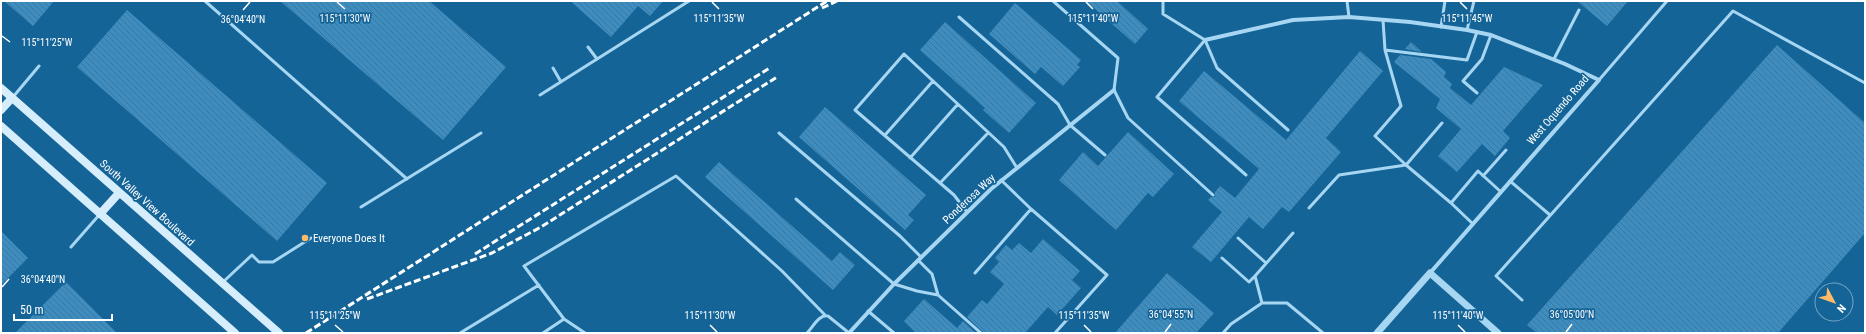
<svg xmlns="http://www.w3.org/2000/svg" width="1866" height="334" viewBox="0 0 1866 334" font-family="'Roboto Condensed',sans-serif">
  <defs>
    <pattern id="building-back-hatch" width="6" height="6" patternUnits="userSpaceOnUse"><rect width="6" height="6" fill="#3d8dc0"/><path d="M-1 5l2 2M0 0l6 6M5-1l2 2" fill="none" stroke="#427697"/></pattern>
  </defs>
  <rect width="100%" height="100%" fill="#146498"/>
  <path fill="url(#building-back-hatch)" d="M4,1H54L33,26Z
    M280,1H429L506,67L443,140Z
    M570,1H663L650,16L638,6L611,37Z
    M1086,1H1117L1148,29L1135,44Z
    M1577,1H1628L1607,26Z
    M1015,3L1081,60L1077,65L1080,67L1063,86L1041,67L1035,74L989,34Z
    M127,10L327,183L277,241L77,67Z
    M945,22L1036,103L1009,133L983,110L985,108L920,50Z
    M1411,42L1422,52L1405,49Z
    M1777,45L1865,123V233L1778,333H1537L1527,325Z
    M1360,51L1383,71L1326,138L1341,152L1289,212L1282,207L1263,229L1249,217L1211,262L1192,247L1222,212L1208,200L1211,197H1215V192L1220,186L1235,198L1259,169L1179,101L1204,71L1286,140Z
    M1400,55L1431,59L1446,72L1444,77L1452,84L1450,88L1471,105L1504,67L1543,85L1503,131L1510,138L1495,156L1482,144L1457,172L1438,156L1461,129L1436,108L1440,99L1394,62Z
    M825,107L926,195L908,215L914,220L905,230L799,137Z
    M1128,132L1174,174L1153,197L1148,193L1116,230L1059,180L1083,152L1098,166Z
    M719,162L832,261L840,252L855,265L833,290L705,177Z
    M1,231L28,258L1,285Z
    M1043,239L1080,271L1072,280L1081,288L1057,315L1048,307L1025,333H984L967,317L982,300L987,304L1004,284L990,272L999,262L995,258L1006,245L1012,250L1019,243L1031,253Z
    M1167,273L1214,313L1196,333H1115Z
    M66,282L117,333H15Z
    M924,299L957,328L963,321L976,333H916L904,321Z"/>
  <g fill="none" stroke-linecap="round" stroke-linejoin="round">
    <path stroke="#a7d6f2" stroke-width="3" d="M205,1L407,179
      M1053,1L1118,58L1114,90L1128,118L1213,195
      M1163,1V14L1205,40L1217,68L1288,130
      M1347,1L1349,17
      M959,17L1058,104L1070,125L1105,155
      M1383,20L1385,50L1467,60L1477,32
      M1441,27L1445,1
      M1467,30L1474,1
      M1205,40L1157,97L1246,175
      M588,47L597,59
      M1385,50L1401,106L1375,136L1406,165
      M1554,59L1579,10
      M553,68L561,82
      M1599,80L1667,1
      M1477,93L1463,81L1482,59L1491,35
      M540,95L689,1
      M13,97L39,66
      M1442,123L1406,165L1451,203L1478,171L1501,192
      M779,133L900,236L921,257
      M885,135L933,81
      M910,158L958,104
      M1483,176L1506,150
      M1001,180L1031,209L1107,275L1055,333
      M1510,181L1550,215
      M940,183L988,133
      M796,199L894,284L917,291L938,295
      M1451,203L1473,224
      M361,207L481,133
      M1309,208L1339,175L1406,165
      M967,212L954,195L855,110L904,54L1004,147L1017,168
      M1238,238L1266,263
      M71,247L100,214
      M1222,258L1249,282L1255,276
      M918,260L932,274L938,295L981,333
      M975,273L1031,209
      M223,282L252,255L259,262H273L311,238
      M1522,300L1496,276L1733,11L1865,83
      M1262,303L1255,276L1293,233
      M868,311L894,333
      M460,333L539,285
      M543,333L564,319
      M585,333L564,319L524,266L676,176L782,271L825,315
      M807,333C813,327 819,314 828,316L849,333
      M1223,333L1231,324L1262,303H1287L1323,333"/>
    <path stroke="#a7d6f2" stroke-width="4" d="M1205,40L1293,20L1349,17L1410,22L1467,30L1491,35L1565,64L1599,80L1430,273
      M849,333L894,284L991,189L1114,90"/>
    <path stroke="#a7d6f2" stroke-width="7" d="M1377,333L1430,273L1498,333"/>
    <path stroke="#d6edfc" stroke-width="8" d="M1,88L279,333
      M1,110L12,98
      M1,126L235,333
      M100,214L119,193"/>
    <path stroke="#fff" stroke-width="3" stroke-dasharray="7 3" stroke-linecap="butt" d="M822,8L837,1
      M475,254L771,67
      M367,299L492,253L541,227L777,77
      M306,333L827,1"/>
  </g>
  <path fill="none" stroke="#fff" stroke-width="1.5" d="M337,2L345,9M712,2L719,9M1086,2L1093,9M1460,2L1467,9M243,10L250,2M2,36L10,42M2,287L9,279M335,325L343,332M710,325L717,332M1084,325L1091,332M1458,325L1465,332M1165,332L1171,324M1566,332L1572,324"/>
  <circle fill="#ffbb68" stroke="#146498" stroke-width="1.5" cx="305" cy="238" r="4"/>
  <g text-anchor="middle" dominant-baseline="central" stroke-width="3.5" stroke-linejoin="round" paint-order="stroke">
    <g font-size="11" fill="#fff" stroke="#146498">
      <text transform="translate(1558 110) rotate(-49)">West Oquendo Road</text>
      <text transform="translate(969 199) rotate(-43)">Ponderosa Way</text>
      <text transform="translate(147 203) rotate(42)">South Valley View Boulevard</text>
    </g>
    <g font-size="11" fill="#fff" stroke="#146498" text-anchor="start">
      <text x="313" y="238">Everyone Does It</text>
    </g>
  </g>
  <g font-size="10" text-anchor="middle" fill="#fff" stroke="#146498" stroke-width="3.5" stroke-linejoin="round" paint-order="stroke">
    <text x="1093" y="22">115°11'40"W</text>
    <text x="1467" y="22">115°11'45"W</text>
    <text x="345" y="22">115°11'30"W</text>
    <text x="719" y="22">115°11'35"W</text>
    <text x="243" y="23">36°04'40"N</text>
    <text x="47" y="46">115°11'25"W</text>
    <text x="43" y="283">36°04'40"N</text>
    <text x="1171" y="318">36°04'55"N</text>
    <text x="1572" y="318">36°05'00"N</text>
    <text x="335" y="319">115°11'25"W</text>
    <text x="710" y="319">115°11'30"W</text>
    <text x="1084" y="319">115°11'35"W</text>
    <text x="1458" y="319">115°11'40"W</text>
  </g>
  <rect width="1866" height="334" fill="none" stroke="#ffffff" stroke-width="4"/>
  <g transform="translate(1834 302) rotate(131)"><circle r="19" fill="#146498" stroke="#72a2c1"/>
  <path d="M0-3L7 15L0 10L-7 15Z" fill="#ffbb68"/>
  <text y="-6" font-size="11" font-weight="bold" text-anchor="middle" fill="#ffffff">N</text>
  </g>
  <path d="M14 314v6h98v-6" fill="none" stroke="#ffffff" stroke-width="2"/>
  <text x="20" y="314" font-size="12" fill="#ffffff" stroke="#146498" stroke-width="3" paint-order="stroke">50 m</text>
</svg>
